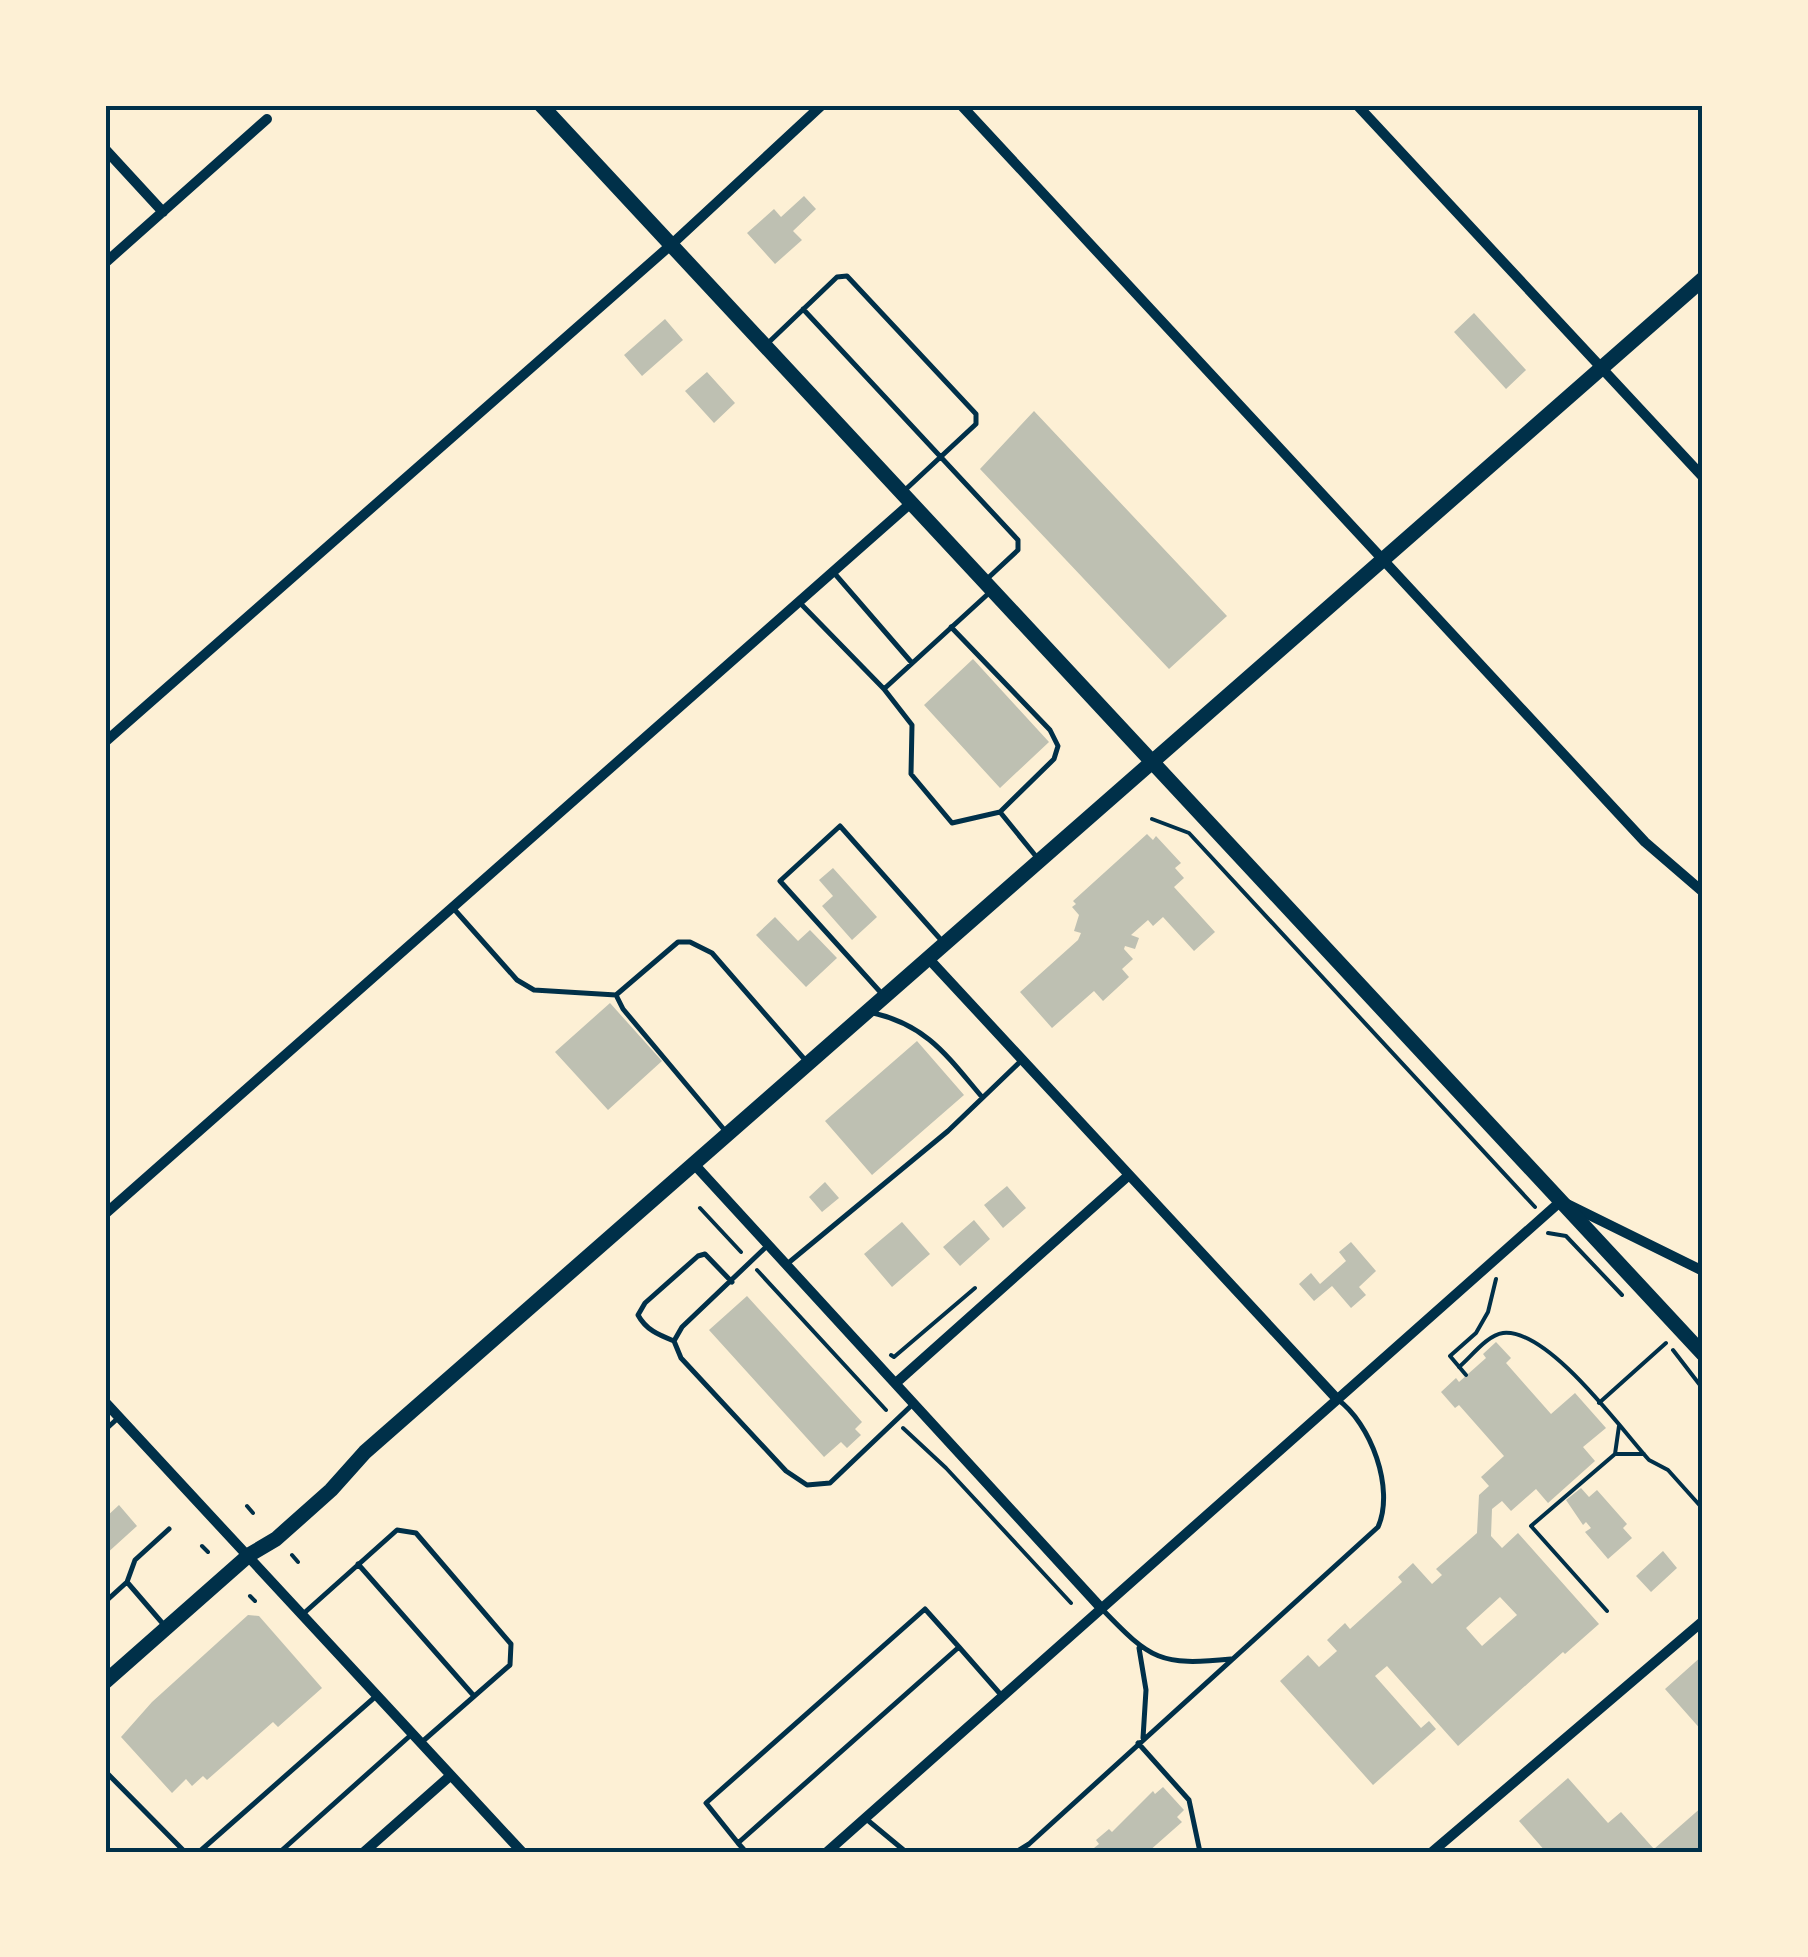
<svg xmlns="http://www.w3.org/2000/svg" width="1808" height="1957" viewBox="0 0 1808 1957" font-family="Commissioner,sans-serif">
  <rect width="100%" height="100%" fill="#fdf0d5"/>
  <path fill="#bec0b2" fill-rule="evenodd" d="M804,196L816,209L793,231L802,240L775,264L747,233L774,209L781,217Z
    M1474,313L1526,370L1506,389L1454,332Z
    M665,319L683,340L642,376L624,355Z
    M707,372L735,403L714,423L685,391Z
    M1034,411L1227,616L1169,669L980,469Z
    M973,659L1049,742L1000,788L924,705Z
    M1147,834L1153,840L1156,836L1181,863L1175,868L1184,878L1174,887L1215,932L1194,951L1163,917L1153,926L1148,920L1131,935L1139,938L1135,949L1125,946L1124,949L1133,959L1122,969L1129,977L1103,1001L1094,991L1052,1028L1020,992L1078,940L1081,933L1074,931L1079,915L1072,907L1076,904L1073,901Z
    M833,868L877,917L852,940L822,906L833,896L819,880Z
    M775,917L798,941L810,930L837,958L806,987L756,935Z
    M610,1003L662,1061L608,1110L555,1052Z
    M917,1041L964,1095L872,1175L825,1121Z
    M825,1182L839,1198L822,1212L809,1197Z
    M1007,1186L1026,1208L1003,1228L984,1205Z
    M974,1220L990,1239L960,1266L943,1247Z
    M902,1222L930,1254L892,1287L864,1254Z
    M1351,1242L1376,1271L1359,1287L1366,1295L1351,1308L1332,1286L1314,1301L1299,1284L1311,1273L1320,1284L1346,1261L1339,1252Z
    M747,1296L862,1422L855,1429L861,1435L847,1448L841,1442L824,1457L709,1330Z
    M1496,1342L1511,1358L1506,1363L1551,1414L1575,1393L1606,1428L1583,1447L1595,1461L1548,1503L1536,1489L1511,1511L1502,1501L1492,1509L1491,1536L1502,1548L1518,1533L1599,1624L1565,1654L1563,1652L1458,1746L1387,1666L1375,1676L1421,1728L1429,1721L1436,1729L1373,1785L1280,1681L1308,1655L1319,1667L1337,1651L1327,1640L1345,1623L1350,1629L1402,1582L1398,1577L1413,1563L1432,1584L1442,1575L1436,1569L1477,1533L1479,1495L1489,1486L1481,1477L1504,1456L1459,1405L1455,1408L1441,1392L1456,1378L1459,1382L1486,1358L1483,1354ZM1500,1597L1517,1615L1482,1646L1466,1628Z
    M1581,1488L1589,1497L1597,1490L1627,1524L1623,1528L1632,1538L1608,1559L1585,1532L1591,1528L1586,1522L1583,1525L1566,1500Z
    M119,1505L137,1526L105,1555V1518Z
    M1663,1551L1677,1568L1651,1592L1636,1576Z
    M248,1615L259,1616L322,1688L278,1727L273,1722L207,1780L203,1776L192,1786L186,1779L172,1793L121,1737L152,1702Z
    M1703,1655V1732L1665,1689Z
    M1568,1778L1608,1823L1621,1812L1654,1849L1703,1806V1852H1546L1519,1821Z
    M1163,1787L1184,1810L1177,1817L1182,1822L1148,1852H1089L1099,1844L1096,1840L1109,1829L1112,1832L1153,1791L1155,1794Z"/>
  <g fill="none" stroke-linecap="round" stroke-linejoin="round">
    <path stroke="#003049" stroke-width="4" d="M1152,819L1189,833L1535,1207
      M700,1208L741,1252
      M1548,1233L1566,1236L1622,1295
      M757,1270L886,1410
      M1673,1350L1703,1389
      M891,1355L894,1357L975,1288
      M1459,1367C1471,1357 1487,1335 1503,1333C1548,1328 1621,1429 1649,1460L1668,1470L1703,1509
      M1466,1375L1450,1356L1476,1333L1488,1312L1496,1279
      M1599,1403L1666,1343
      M903,1428L946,1468L1071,1603
      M1615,1454H1644
      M247,1506L253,1513
      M202,1546L208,1552
      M292,1555L298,1562
      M250,1596L255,1601
      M1607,1611L1531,1526L1615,1454L1619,1426"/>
    <path stroke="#003049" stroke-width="5" d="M803,309L1018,540V550L988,578
      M768,343L837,277L847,276L976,414V424L904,491
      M835,574L912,663
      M801,604L884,689L912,725L911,774L952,823L1000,812L1054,759L1058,746L1050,730L951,627
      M884,689L989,593
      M1000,812L1039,860
      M454,909L517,980L534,990L616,995
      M883,995L780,881L840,826L942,941
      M873,1013C927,1025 948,1057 982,1097
      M727,1133L623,1009L616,995L678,942H690L712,953L806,1061
      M766,1247L682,1327L674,1341L681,1358L786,1471L807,1485L830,1483L913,1404
      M787,1264L948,1131L1022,1060
      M674,1341C659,1335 646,1330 638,1315L645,1303L698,1256L705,1254L732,1282
      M105,1430L117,1419
      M358,1564L474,1696
      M127,1582L164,1625
      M105,1602L127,1582L135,1560L169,1529
      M1102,1609C1151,1660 1160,1666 1231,1659
      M303,1614L397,1530L416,1533L511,1644L510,1665L423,1741
      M1139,1648L1146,1690L1143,1738
      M1138,1743L1189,1800L1200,1852
      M105,1771L185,1852
      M865,1818L906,1852
      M738,1843L706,1803L925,1609L959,1647
      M199,1852L375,1697
      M280,1852L412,1734
      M746,1852L738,1843L959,1647L1002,1696
      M1016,1852L1029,1844L1378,1527C1395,1489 1371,1423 1337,1399"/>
    <path stroke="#003049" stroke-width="10" d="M961,105L1645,842L1703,892
      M1357,105L1703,477
      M105,149L163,212
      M105,263L267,119
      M105,742L672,244L822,105
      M928,958L1337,1399
      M694,1164L1102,1609
      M105,1214L912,502
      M897,1382L1129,1175
      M105,1402L522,1852
      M364,1852L450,1776
      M827,1852L1561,1201L1703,1271
      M1432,1852L1703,1621"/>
    <path stroke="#003049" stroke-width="15" d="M541,105L1703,1354
      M105,1682L249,1555L276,1539L331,1490L365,1452L1703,279"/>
  </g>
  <rect width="1808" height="1957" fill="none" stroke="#fdf0d5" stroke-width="215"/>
  <rect x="108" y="108" width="1592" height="1742" fill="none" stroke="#003049" stroke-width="4"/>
</svg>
